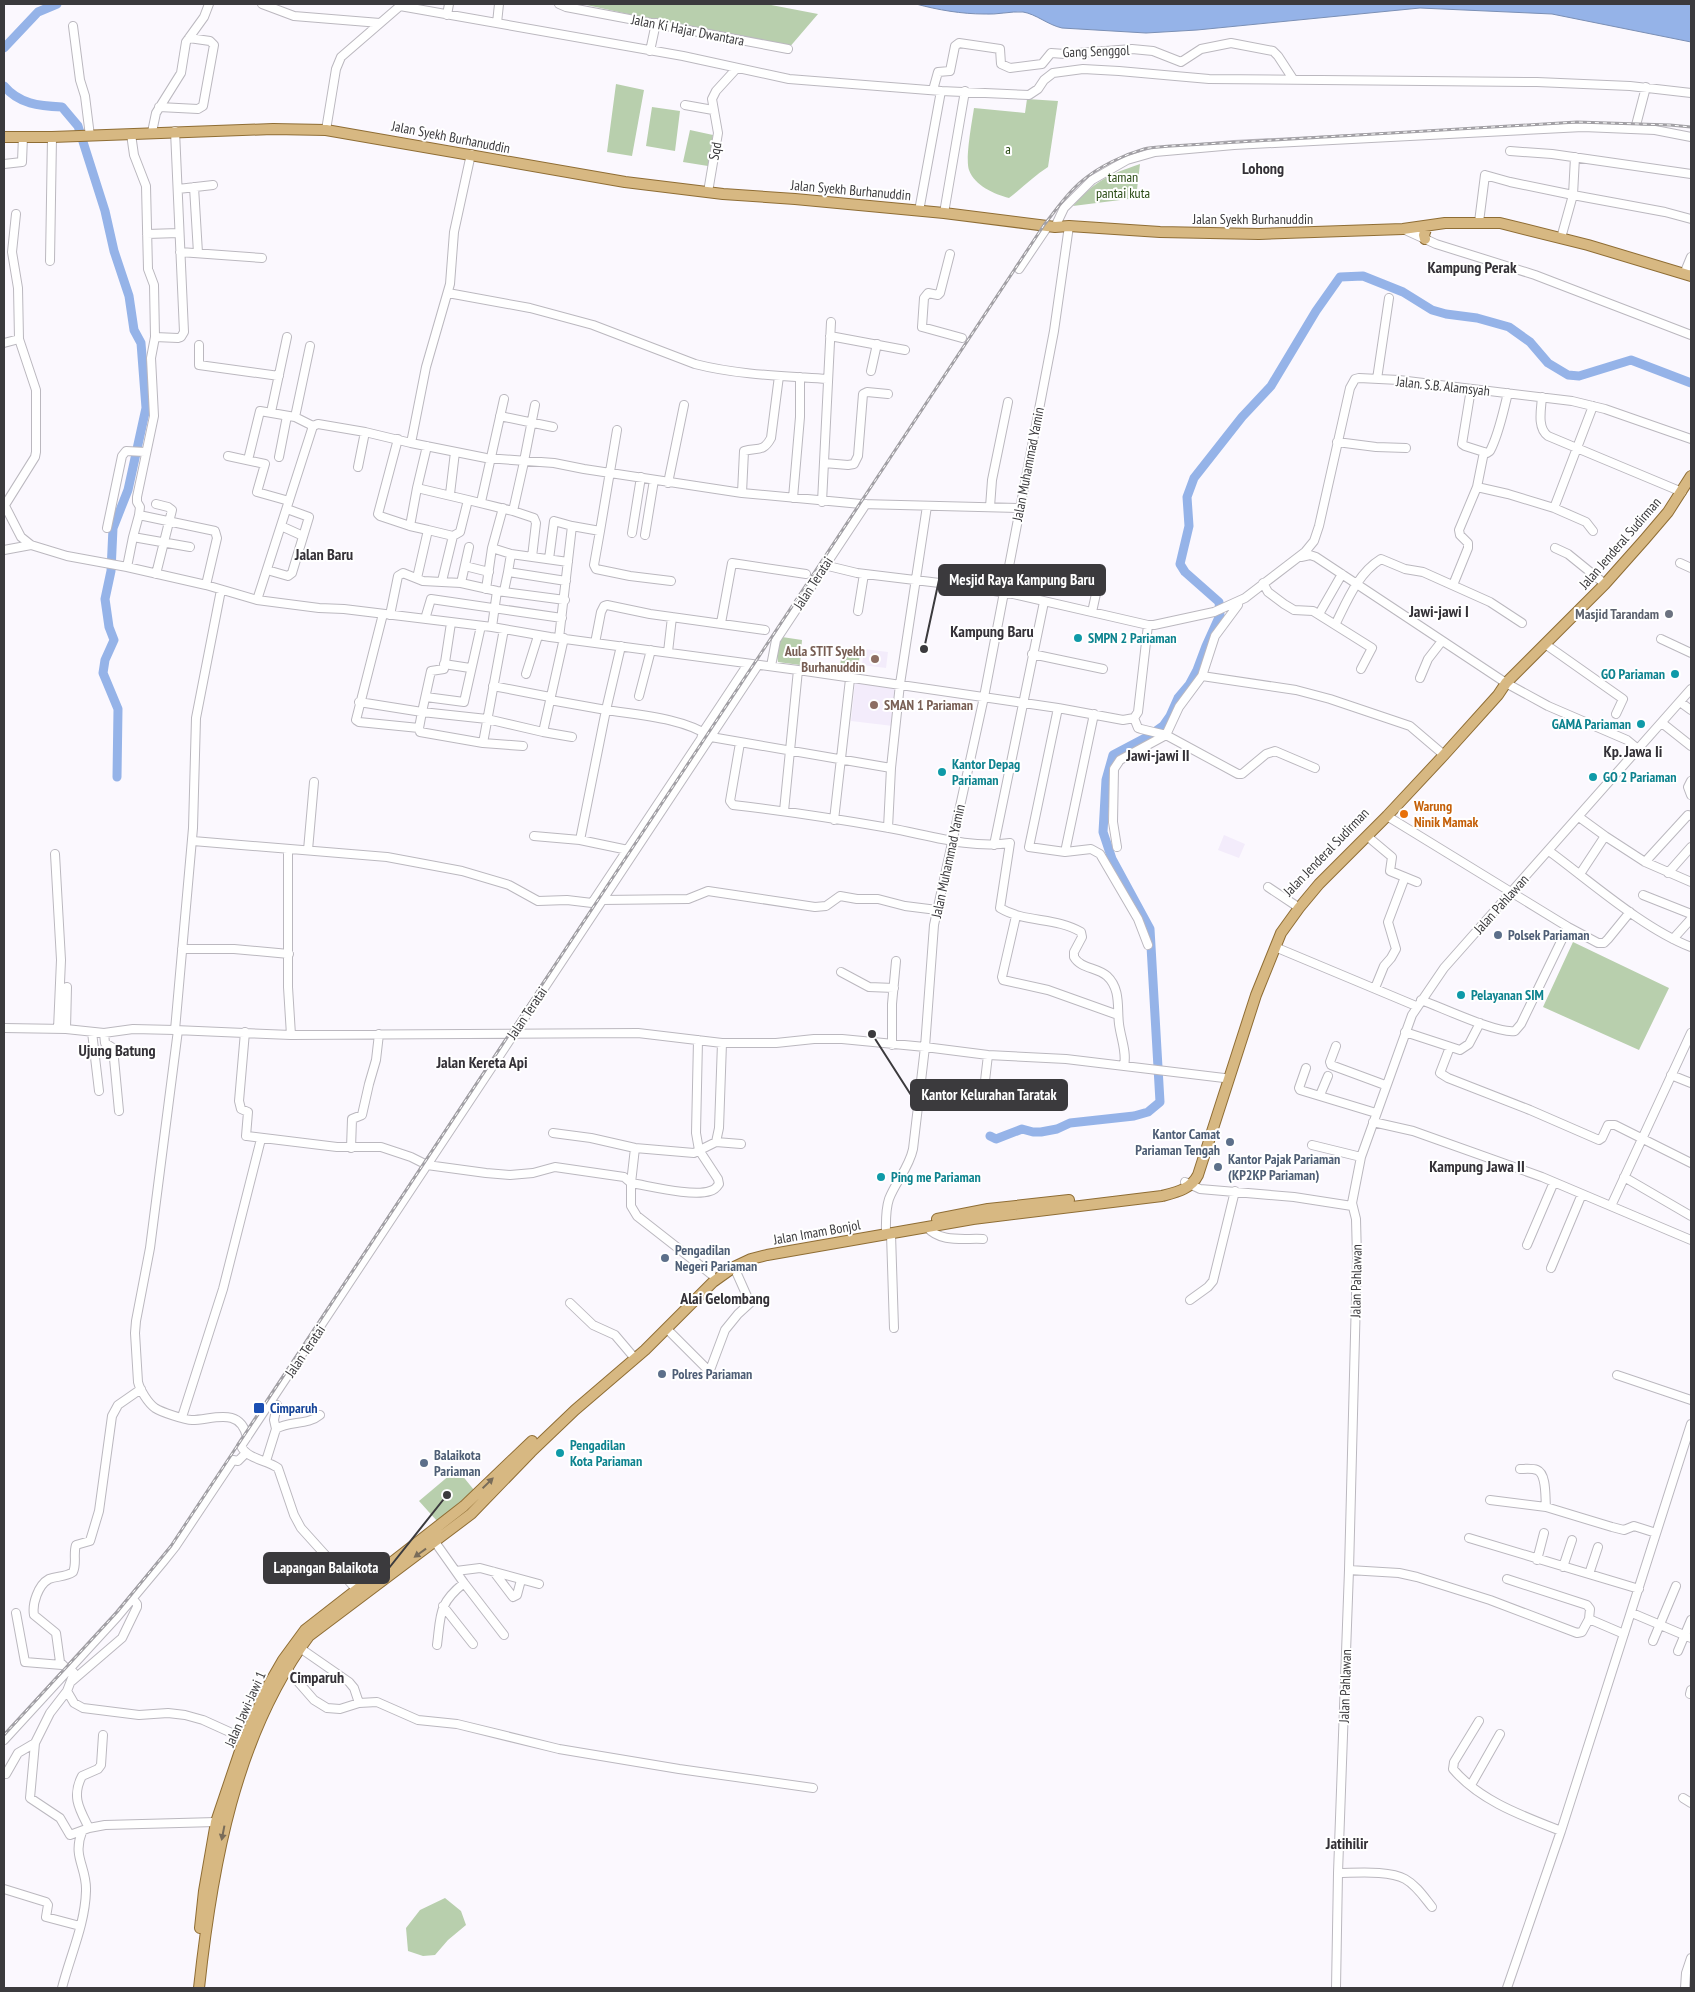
<svg xmlns="http://www.w3.org/2000/svg" width="1695" height="1992" viewBox="0 0 1695 1992" font-family="'PT Sans Narrow',sans-serif">
  <rect width="100%" height="100%" fill="#fbf8fe"/>
  <path fill="#f3ecfb" d="M864,649L888,652L886,668L862,665Z
    M855,683L898,688L893,726L851,721Z
    M1224,835L1245,844L1239,858L1218,850Z"/>
  <path fill="#b8cfad" d="M582,4H766L818,14L788,49Z
    M616,84L644,90L632,156L607,152Z
    M1027,99L1058,101L1048,167C1034,176 1022,188 1009,198C994,194 975,186 969,170C965,159 972,122 974,108L1025,113Z
    M652,107L680,111L675,151L646,146Z
    M690,130L713,135L708,166L683,162Z
    M1140,164L1136,198L1073,206C1096,180 1108,175 1140,164Z
    M782,637L802,640L800,665L778,662L776,650Z
    M842,652L860,654L858,668L840,666Z
    M1573,942L1669,988L1639,1050L1543,1007Z
    M457,1469L474,1490L437,1521L419,1501Z
    M445,1898L461,1911L466,1925L448,1940L435,1955L423,1956L408,1951L406,1928L420,1910Z"/>
  <path fill="#95b3e8" stroke="#7a8fb5" d="M916,4H1691V42L1552,14L1420,8L1197,30L1146,33L1062,28C1048,25 1036,14 1023,12C1011,11 997,15 984,14C962,14 938,10 916,4Z"/>
  <g fill="none" stroke-linecap="round" stroke-linejoin="round">
    <path stroke="#95b3e8" stroke-width="9" d="M4,48L38,12L57,4
      M4,86C19,104 39,106 62,107L78,126L105,211L114,251L129,296L134,330L141,343L146,408L128,490L113,528L111,571L105,599L109,627L114,640L105,660L103,673L118,709L117,777
      M990,1136L996,1139L1022,1129L1033,1132H1041L1057,1129L1070,1123L1134,1116L1148,1112L1160,1102L1150,929L1112,859L1103,832L1106,780L1113,755L1149,736L1163,726L1170,716L1178,698L1189,685L1197,670L1206,646L1220,615L1219,602L1185,572L1180,564L1189,526L1187,497L1194,478L1242,417L1271,386L1316,311L1340,277L1363,276L1403,292L1432,310L1446,314L1477,318L1509,327L1530,342L1548,363L1568,375L1579,376L1631,360L1691,383"/>
    <defs>
      <path id="minor" d="M262,4L294,16L380,23
        M559,4L566,7L788,49
        M447,15L449,4
        M497,23L499,4
        M73,26L80,80L85,96L90,136
        M650,51L656,23
        M933,90L938,72L950,71L955,46L959,43L1000,49L1001,64L1010,68L1042,64L1051,53L1065,54L1132,49L1153,51L1181,62L1201,49L1231,43L1273,51L1278,56L1293,79
        M685,105L713,110
        M159,107L198,109L203,106L214,45L210,41L189,38
        M1635,129L1646,87
        M326,130L336,69L341,57L400,6L683,56L789,79L941,91L1029,95L1038,89L1044,80L1053,73L1083,69L1119,71L1209,79L1537,82L1630,86L1691,93
        M152,132L156,113L181,73L186,42L204,17L209,4
        M131,134L134,155L146,186L148,269L154,285L155,337L151,358L154,416L137,497V502L140,507L139,515
        M1510,151L1552,154L1691,174
        M471,154L454,232L450,284L426,367L411,443L486,458L554,463L584,469L742,493L861,504L1018,508
        M4,164L22,162L23,136
        M194,187L198,253
        M178,189L213,185
        M708,192L718,133L712,99L716,91L737,68
        M919,211L941,91
        M944,213L965,91
        M1479,222L1485,175L1510,182L1573,195L1575,157
        M1055,227L1064,208L1092,180L1127,160L1155,152L1234,145L1583,127L1655,130L1691,137
        M1403,229L1436,244L1535,275L1691,335
        M147,234L179,233
        M1561,238L1573,195L1665,212L1691,219
        M180,252L262,258
        M950,254L940,293L938,295L928,293L924,298L922,327L962,338
        M50,261L52,137
        M1019,269L1048,226
        M1684,274L1691,257
        M448,293L530,308L593,325L695,364C738,375 783,376 827,379
        M830,336L905,350
        M155,337L178,338L181,337L184,332L175,131
        M4,343L19,339
        M199,345V365L279,376
        M871,371L877,344
        M1377,379L1389,298
        M1471,389L1462,444L1465,446L1487,453L1490,451C1499,434 1503,412 1508,393
        M1542,397C1541,410 1537,428 1548,436L1682,492
        M271,412L287,337
        M500,416L553,427
        M295,417L310,346
        M398,439L378,514L380,516L410,526
        M1337,442L1376,447L1406,448
        M1484,452L1477,487L1508,494L1554,508L1593,406
        M228,456L265,464L257,492L289,501
        M249,456L260,411L295,417L313,426
        M279,457L287,416
        M524,461L535,405
        M824,463L848,465L854,464L858,456L863,394L867,392L888,394
        M358,467L365,432
        M668,483L684,405
        M417,488L427,446
        M742,493L744,451C757,447 763,453 771,438L779,376
        M450,494L455,452
        M793,498L800,417V377
        M468,500L513,511L534,518L536,523L532,557
        M481,502L504,399
        M822,502L831,322
        M4,504L21,537L31,545L67,556L127,567L206,585L257,600L319,608L344,609L492,627L550,637L798,670L1058,708L1123,720L1134,718L1138,712L1148,625
        M5,505L35,457L36,452V390L19,339L18,288L12,252L16,214
        M990,507L992,480L1008,402
        M1554,508L1586,522L1593,531
        M513,511L524,462
        M281,526L303,536
        M107,528L122,456L126,451L145,452
        M428,530L453,536
        M600,531L594,565L596,569L630,576L671,581
        M632,533L641,477
        M645,535L654,480
        M190,547L133,537L139,515L215,531L217,538L206,585
        M492,548L503,508
        M1555,548L1568,554L1605,584
        M4,550L31,545
        M1301,557L1310,555L1316,557L1506,683L1548,706L1627,740L1638,749
        M549,559L554,521L572,526
        M1680,563L1691,568
        M824,565L857,573L956,585L1013,594L1148,625H1154L1214,612L1245,598L1305,552L1314,541L1319,526L1350,388L1355,379L1359,378L1399,380L1572,401L1605,409L1691,439
        M465,566L489,572
        M127,567L133,537
        M267,570L288,576L292,573L309,517L287,509
        M508,572L511,554L568,562
        M156,574L172,510L168,507L156,504
        M417,578L428,530L410,526L417,488L468,500L460,532L453,536L442,581
        M461,583L469,547
        M1263,583L1268,592L1284,604L1294,610L1313,611L1372,648L1361,669
        M1453,585L1468,548V543L1460,535L1459,530L1477,487
        M486,589L492,548L511,554
        M504,591L508,572L566,581
        M257,600L313,426L318,424L365,432L411,443
        M858,611L864,574
        M1092,612L1101,571
        M383,614L356,720L359,722L419,728L420,732L483,743L523,746
        M1319,614L1342,574
        M390,615L398,576L403,573L423,581L461,583L497,591L565,600
        M425,619L431,599L562,618
        M721,623L732,563L806,574
        M1336,623C1347,601 1358,573 1381,559L1405,569L1423,572L1490,602L1522,623
        M492,627L497,591
        M559,638L572,526L600,531L617,430
        M1661,639L1691,653
        M595,643L601,612L604,606L607,605L650,614L765,630
        M1545,644L1623,699L1616,714
        M621,646L606,710C638,715 684,718 711,737L891,768
        M668,652L672,617
        M1032,654L1103,669
        M444,664L470,668
        M771,666L776,640L866,504
        M526,674L538,636
        M1202,676L1296,690L1330,699L1410,726L1444,755
        M1420,678L1428,659L1442,641
        M493,686L550,697
        M639,696L651,650
        M426,697L464,702L481,626
        M550,700L606,710L580,840
        M359,702L422,712L431,671L444,669L451,623
        M1680,702L1691,710
        M1058,708L1029,847L1065,852L1094,714
        M1134,718L1138,728L1141,729L1166,735L1238,774H1242L1266,754L1275,751L1315,768
        M1662,723L1691,746
        M419,728L422,712L487,719L543,732L564,638
        M543,732L572,737
        M483,743L504,629
        M740,743L730,801L733,805C785,811 837,819 889,828C928,835 970,849 1010,843L1000,908C1025,923 1056,917 1081,932L1082,937L1074,952V957C1081,969 1097,967 1107,976C1121,989 1117,1008 1119,1024C1121,1039 1127,1052 1124,1066
        M1691,781L1688,787L1691,795
        M784,811L798,670
        M1387,816L1568,927L1598,943H1604L1608,939L1630,912
        M1691,816L1688,815L1645,862L1691,882
        M1579,817L1605,836
        M834,820L850,679
        M888,828L891,768L900,684L927,506
        M534,836L580,840L628,850
        M1367,836L1392,857L1390,871L1417,882
        M193,841L387,857L462,871L509,885L538,901L567,900L592,903L701,739L703,732L748,664
        M994,845L1044,602
        M1117,847L1113,822L1114,769L1120,760L1166,735L1179,707L1202,676L1215,636L1238,605
        M288,850V987L291,1035
        M308,850L314,782
        M1549,851C1591,882 1644,929 1691,947
        M1065,852L1091,849L1100,854L1138,919L1148,945
        M55,854L61,960L58,1029
        M1668,873L1691,847
        M1580,874L1605,836L1645,862
        M1268,887L1295,905
        M1643,895L1691,914
        M602,900L688,899L708,891L815,907L826,906L840,896L857,899H878L905,906L937,910
        M1016,916L1002,977L1003,980L1048,990L1118,1015
        M1673,939L1691,919
        M1275,947L1416,1006
        M182,949H234L289,954
        M841,972L869,987L894,988
        M1375,988L1384,966L1391,958L1396,949L1388,922L1405,877
        M1421,1000C1441,1007 1497,1034 1515,1031L1521,1024L1568,927
        M4,1028L66,1029L104,1033L133,1029L175,1030L291,1035L638,1033L722,1043H776L814,1039H842L925,1047L988,1055L1066,1059L1224,1078
        M66,1029L67,987
        M175,1030L193,828L196,718L221,590
        M178,1030L150,1248L136,1321L135,1333L138,1382C140,1390 148,1403 155,1408C161,1412 185,1420 192,1420C212,1420 240,1406 247,1437
        M92,1032L99,1091
        M245,1032L239,1101L241,1109L248,1112L246,1136H247L337,1147H381L411,1157L427,1165L486,1173L510,1175L533,1173L555,1167L624,1177L631,1183V1206L637,1216L711,1274
        M1405,1032L1460,1050L1469,1044L1480,1023
        M104,1033L105,1043L113,1048L119,1111
        M892,1045V1004L896,961
        M1336,1046L1330,1062L1331,1065L1385,1085
        M1450,1047L1440,1073L1448,1078L1530,1110L1599,1140L1602,1138L1608,1125H1615L1691,1163
        M1306,1068L1299,1088L1300,1090L1376,1113
        M1671,1075L1691,1083
        M1320,1095L1328,1076
        M983,1098L988,1055
        M1373,1122L1413,1131L1542,1177L1691,1240
        M553,1133L591,1138L635,1148L694,1153L716,1142L719,1128L722,1043
        M716,1142L741,1144
        M1312,1145L1361,1157
        M351,1148L352,1119L362,1115L369,1084L376,1060L379,1034
        M635,1148L631,1183C650,1186 693,1197 710,1191C715,1190 717,1187 719,1184L718,1179L699,1150L696,1133L698,1040
        M1624,1177L1691,1216
        M1185,1182L1200,1189L1294,1197L1352,1206
        M1611,1206L1691,1033
        M927,1227C940,1243 964,1238 983,1239
        M891,1234L894,1328
        M886,1235C886,1223 885,1211 889,1199C896,1181 909,1168 913,1149L925,1047L934,925L984,697L1054,331L1069,226
        M1527,1245L1554,1182
        M1551,1268L1582,1194
        M1190,1300L1208,1287L1213,1281L1235,1191
        M570,1303L593,1325L615,1335L632,1355
        M667,1329L707,1369L710,1370L725,1330L738,1314L750,1303L734,1267
        M1617,1375L1691,1400
        M141,1389L118,1405L112,1416L99,1511L90,1541L76,1545C73,1554 77,1564 73,1572C66,1577 57,1576 49,1579C38,1585 32,1604 34,1615L56,1633L60,1662L66,1668H70L74,1673L67,1691L50,1713L35,1743L30,1798L60,1818L70,1835L89,1828L105,1825L216,1822
        M182,1417L223,1289L261,1139
        M276,1429L274,1420L277,1405
        M266,1461L276,1429C289,1420 307,1426 320,1415
        M1520,1469C1525,1469 1532,1468 1537,1470C1547,1474 1545,1498 1546,1507L1612,1527L1624,1530L1634,1526L1656,1533
        M1490,1500L1546,1507
        M1469,1538L1639,1589
        M435,1542L464,1583L504,1635
        M1537,1560L1544,1533
        M1563,1567L1572,1540
        M1349,1570L1399,1573L1417,1577L1490,1600L1577,1633L1582,1632L1589,1619L1624,1634
        M456,1571L480,1568L539,1584
        M494,1572L513,1597L517,1595L521,1580
        M1589,1574L1598,1547
        M1507,1579L1587,1605L1590,1609L1589,1619
        M356,1589L301,1528L294,1515L278,1468C267,1460 247,1459 241,1446L758,665
        M443,1606L473,1644
        M16,1613L25,1662L62,1665
        M1632,1613L1691,1638
        M1653,1641L1676,1586
        M437,1645C441,1614 438,1604 464,1583
        M300,1648L349,1682L354,1688L359,1703
        M1678,1651L1691,1620
        M286,1668L314,1700L327,1708L340,1709L359,1703L377,1702L418,1720L457,1724L559,1749L679,1769L813,1788
        M72,1681L122,1638L137,1607V1604L133,1599
        M67,1691L74,1703L83,1708L139,1715L168,1713L185,1715L203,1720L245,1739
        M1690,1694L1691,1690
        M1479,1721L1454,1762L1453,1769C1480,1801 1523,1816 1561,1831
        M4,1740L117,1617L163,1562L175,1547L233,1460L238,1461L246,1453
        M6,1774L18,1753L35,1743
        M1471,1785L1500,1734
        M1683,1798L1691,1803
        M89,1828C80,1810 71,1797 82,1776L98,1769L101,1765L103,1735
        M1338,1873C1356,1873 1389,1870 1405,1879C1416,1885 1424,1897 1432,1907
        M4,1889L46,1902L48,1905L46,1917L80,1926
        M62,1988C70,1956 85,1925 86,1891C87,1867 72,1857 82,1832
        M1336,1988L1338,1873L1349,1570L1357,1258L1356,1219L1352,1203L1361,1157L1412,1015L1444,968L1691,689
        M1507,1988L1561,1831L1691,1424
        M1685,1988L1686,1973L1691,1958"/>
      <path id="major" d="M4,137H52L273,129L326,130L625,182L723,194L795,199L944,213L1055,227L1069,226L1160,232L1259,234L1403,229L1445,223H1500L1588,245L1691,276
        M1425,239L1424,235L1427,226
        M937,1219L988,1209L1069,1200
        M200,1928L204,1891L216,1822L241,1748L268,1686L283,1660L305,1630L464,1506L532,1441
        M199,1988C212,1867 235,1735 309,1636L471,1514L531,1452L575,1410L645,1350L713,1282L734,1267L751,1259L767,1255L973,1219L1162,1196C1177,1192 1191,1189 1198,1175L1256,995L1281,933L1299,908L1319,884L1387,816L1444,755L1498,695L1506,683L1605,584L1645,539L1668,512L1691,476"/>
    </defs>
    <use href="#minor" stroke="#bbb8bf" stroke-width="10"/>
    <use href="#major" stroke="#8f6d34" stroke-width="12"/>
    <use href="#minor" stroke="#fff" stroke-width="8"/>
    <use href="#major" stroke="#d7b882" stroke-width="10"/>
    <defs>
      <path id="rail" d="M4,1735L117,1612L171,1546L1044,225C1056,210 1067,193 1082,181C1098,167 1123,155 1144,149C1152,147 1162,147 1171,146L1577,122L1670,125L1691,127"/>
    </defs>
    <use href="#rail" stroke="#a2a0a5" stroke-width="3"/>
    <use href="#rail" stroke="#fff" stroke-width="1" stroke-dasharray="4" stroke-linecap="butt"/>
  </g>
  <defs><path id="oneway-solid" d="M-6-.8H1V-3.2L6.5 0L1 3.2V.8H-6Z" transform="scale(1.25)"/></defs>
  <g fill="#796c59">
    <use href="#oneway-solid" transform="translate(488 1483) rotate(-44)"/>
    <use href="#oneway-solid" transform="translate(420 1553) rotate(144)"/>
    <use href="#oneway-solid" transform="translate(223 1833) rotate(101)"/>
  </g>
  <circle fill="#6b7280" stroke="#fff" stroke-width="2" cx="1669" cy="614" r="5"/>
  <g fill="#0f9aa8" stroke="#fff" stroke-width="2">
    <circle cx="1078" cy="638" r="5"/>
    <circle cx="1675" cy="674" r="5"/>
    <circle cx="1641" cy="724" r="5"/>
    <circle cx="942" cy="772" r="5"/>
    <circle cx="1593" cy="777" r="5"/>
    <circle cx="1461" cy="995" r="5"/>
    <circle cx="881" cy="1177" r="5"/>
    <circle cx="560" cy="1453" r="5"/>
  </g>
  <g fill="#8d6e63" stroke="#fff" stroke-width="2">
    <circle cx="875" cy="659" r="5"/>
    <circle cx="874" cy="705" r="5"/>
  </g>
  <circle fill="#e8710a" stroke="#fff" stroke-width="2" cx="1404" cy="814" r="5"/>
  <g fill="#5c6f8a" stroke="#fff" stroke-width="2">
    <circle cx="1498" cy="935" r="5"/>
    <circle cx="1230" cy="1142" r="5"/>
    <circle cx="1218" cy="1167" r="5"/>
    <circle cx="665" cy="1258" r="5"/>
    <circle cx="662" cy="1374" r="5"/>
    <circle cx="424" cy="1463" r="5"/>
  </g>
  <rect fill="#1a4fb4" stroke="#fff" stroke-width="2" x="253" y="1402" width="12" height="12" rx="2.5"/>
  <g text-anchor="middle" dominant-baseline="central" stroke-width="4" stroke-linejoin="round" paint-order="stroke">
    <g font-size="14" fill="#3b3a3d" stroke="#fff">
      <text transform="translate(688 30) rotate(11)">Jalan Ki Hajar Dwantara</text>
      <text transform="translate(1096 51) rotate(-2)">Gang Senggol</text>
      <text transform="translate(451 137) rotate(11)">Jalan Syekh Burhanuddin</text>
      <text transform="translate(715 151) rotate(-80)">Sqd</text>
      <text transform="translate(851 190) rotate(5)">Jalan Syekh Burhanuddin</text>
      <text x="1253" y="219">Jalan Syekh Burhanuddin</text>
      <text transform="translate(1443 386) rotate(6)">Jalan. S.B. Alamsyah</text>
      <text transform="translate(1028 464) rotate(-79)">Jalan Muhammad Yamin</text>
      <text transform="translate(1620 543) rotate(-49)">Jalan Jenderal Sudirman</text>
      <text transform="translate(813 583) rotate(-57)">Jalan Teratai</text>
      <text transform="translate(1326 852) rotate(-46)">Jalan Jenderal Sudirman</text>
      <text transform="translate(948 861) rotate(-78)">Jalan Muhammad Yamin</text>
      <text transform="translate(1501 904) rotate(-48)">Jalan Pahlawan</text>
      <text transform="translate(527 1013) rotate(-56)">Jalan Teratai</text>
      <text transform="translate(817 1232) rotate(-10)">Jalan Imam Bonjol</text>
      <text transform="translate(1356 1281) rotate(-89)">Jalan Pahlawan</text>
      <text transform="translate(305 1351) rotate(-56)">Jalan Teratai</text>
      <text transform="translate(1345 1686) rotate(-88)">Jalan Pahlawan</text>
      <text transform="translate(245 1709) rotate(-66)">Jalan Jawi-Jawi 1</text>
    </g>
    <g font-size="14" fill="#284912" stroke="#fff">
      <text x="1008" y="149">a</text>
      <text x="1123" y="177">taman<tspan x="1123" dy="16">pantai kuta</tspan></text>
    </g>
    <g font-size="14" font-weight="bold" fill="#5b616d" stroke="#fff" text-anchor="end">
      <text x="1659" y="614">Masjid Tarandam</text>
    </g>
    <g font-size="14" font-weight="bold" fill="#0d838f" stroke="#fff" text-anchor="start">
      <text x="1088" y="638">SMPN 2 Pariaman</text>
      <text x="1665" y="674" text-anchor="end">GO Pariaman</text>
      <text x="1631" y="724" text-anchor="end">GAMA Pariaman</text>
      <text x="952" y="764">Kantor Depag<tspan x="952" dy="16">Pariaman</tspan></text>
      <text x="1603" y="777">GO 2 Pariaman</text>
      <text x="1471" y="995">Pelayanan SIM</text>
      <text x="891" y="1177">Ping me Pariaman</text>
      <text x="570" y="1445">Pengadilan<tspan x="570" dy="16">Kota Pariaman</tspan></text>
    </g>
    <g font-size="14" font-weight="bold" fill="#785e54" stroke="#fff" text-anchor="end">
      <text x="865" y="651">Aula STIT Syekh<tspan x="865" dy="16">Burhanuddin</tspan></text>
      <text x="884" y="705" text-anchor="start">SMAN 1 Pariaman</text>
    </g>
    <g font-size="14" font-weight="bold" fill="#c56008" stroke="#fff" text-anchor="start">
      <text x="1414" y="806">Warung<tspan x="1414" dy="16">Ninik Mamak</tspan></text>
    </g>
    <g font-size="14" font-weight="bold" fill="#4e5e75" stroke="#fff" text-anchor="start">
      <text x="1508" y="935">Polsek Pariaman</text>
      <text x="1220" y="1134" text-anchor="end">Kantor Camat<tspan x="1220" dy="16">Pariaman Tengah</tspan></text>
      <text x="1228" y="1159">Kantor Pajak Pariaman<tspan x="1228" dy="16">(KP2KP Pariaman)</tspan></text>
      <text x="675" y="1250">Pengadilan<tspan x="675" dy="16">Negeri Pariaman</tspan></text>
      <text x="672" y="1374">Polres Pariaman</text>
      <text x="434" y="1455">Balaikota<tspan x="434" dy="16">Pariaman</tspan></text>
    </g>
    <g font-size="14" font-weight="bold" fill="#164399" stroke="#fff" text-anchor="start">
      <text x="270" y="1408">Cimparuh</text>
    </g>
    <g font-size="16" font-weight="bold" fill="#343137" stroke="#fff">
      <text x="1263" y="168">Lohong</text>
      <text x="1472" y="267">Kampung Perak</text>
      <text x="324" y="554">Jalan Baru</text>
      <text x="1439" y="611">Jawi-jawi I</text>
      <text x="992" y="631">Kampung Baru</text>
      <text x="1633" y="751">Kp. Jawa Ii</text>
      <text x="1158" y="755">Jawi-jawi II</text>
      <text x="117" y="1050">Ujung Batung</text>
      <text x="482" y="1062">Jalan Kereta Api</text>
      <text x="1477" y="1166">Kampung Jawa II</text>
      <text x="725" y="1298">Alai Gelombang</text>
      <text x="317" y="1677">Cimparuh</text>
      <text x="1347" y="1843">Jatihilir</text>
    </g>
  </g>
  <path fill="none" stroke="#3b3a3d" stroke-width="2" d="M924 649L939 580M872 1034L911 1095M447 1495L389 1568"/>
  <g fill="#3b3a3d" stroke="#fff" stroke-width="2">
    <circle cx="924" cy="649" r="5"/>
    <circle cx="872" cy="1034" r="5"/>
    <circle cx="447" cy="1495" r="5"/>
  </g>
  <g fill="#3b3a3d" stroke="#3b3a3d" stroke-width="2">
    <rect x="939" y="565" width="166" height="30" rx="5"/>
    <rect x="911" y="1080" width="156" height="30" rx="5"/>
    <rect x="264" y="1553" width="125" height="30" rx="5"/>
  </g>
  <g font-size="15" text-anchor="middle" font-weight="bold" fill="#fff">
    <text x="1022" y="585">Mesjid Raya Kampung Baru</text>
    <text x="989" y="1100">Kantor Kelurahan Taratak</text>
    <text x="326" y="1573">Lapangan Balaikota</text>
  </g>
  <rect width="1695" height="1992" fill="none" stroke="#3b3a3d" stroke-width="10"/>
</svg>
